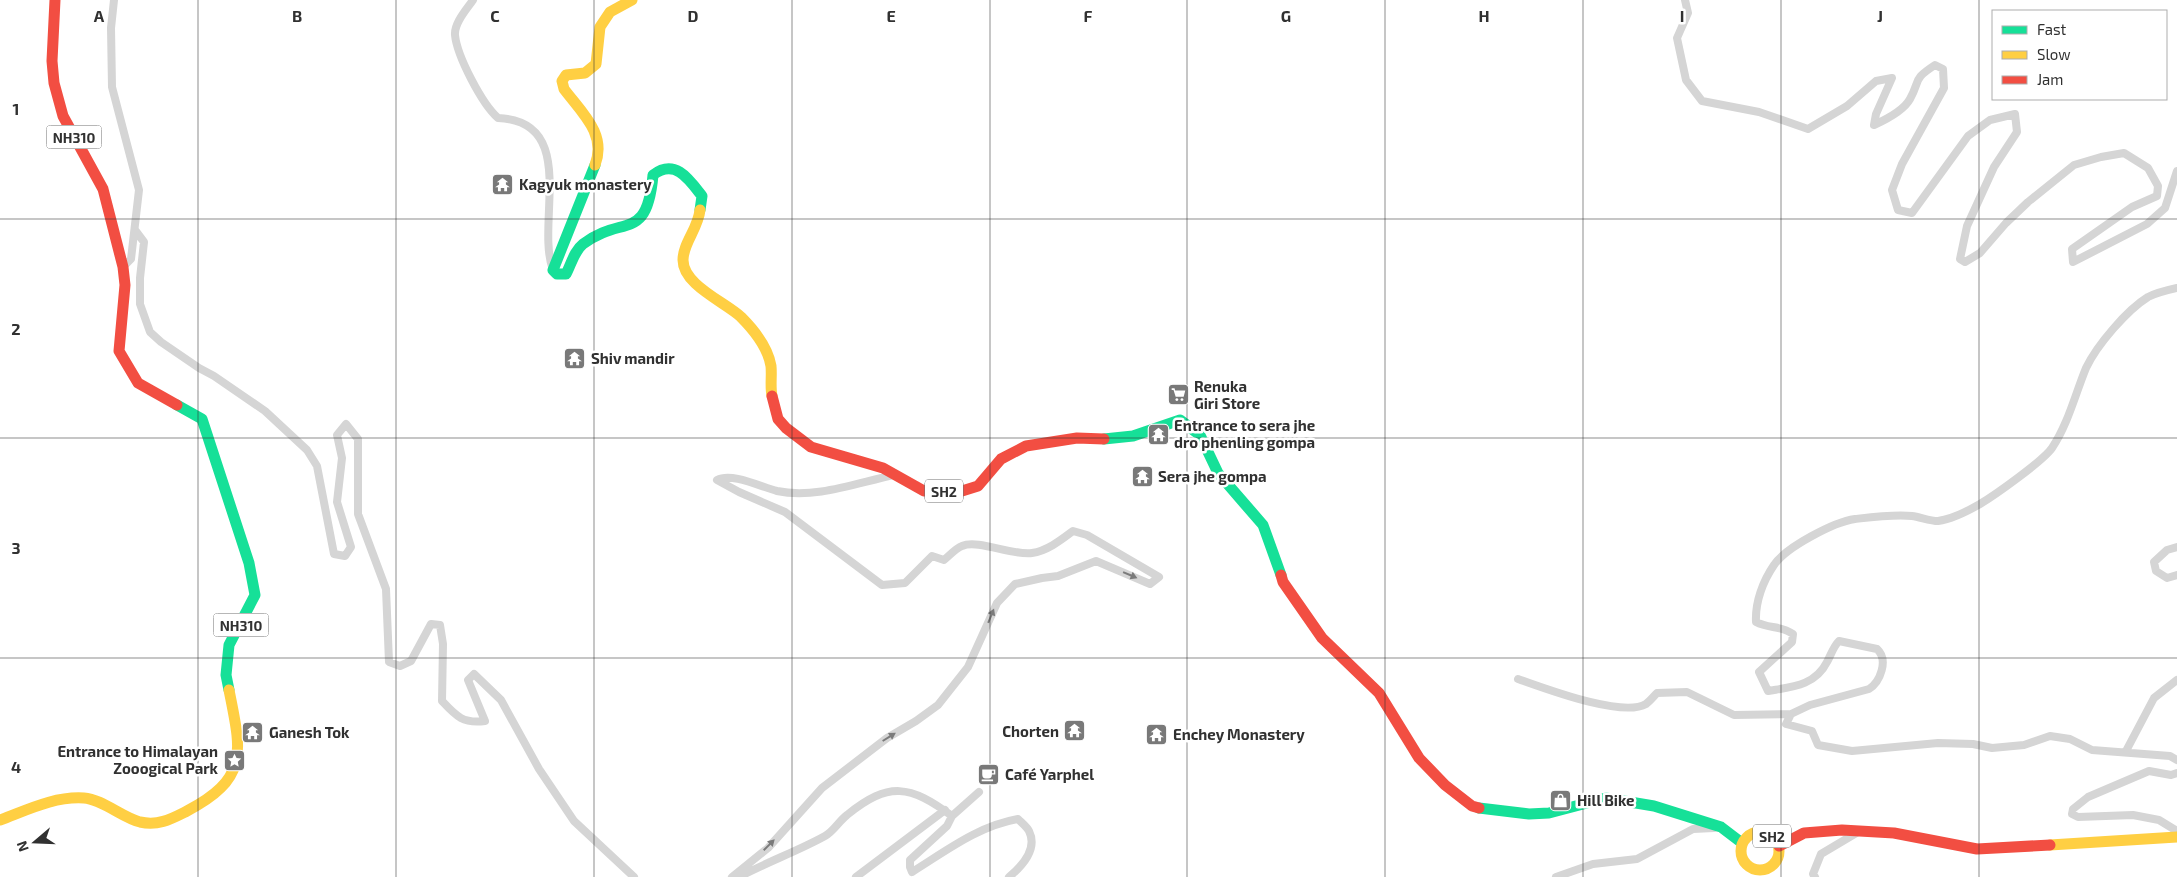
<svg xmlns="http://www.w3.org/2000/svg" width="2177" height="877" viewBox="0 0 2177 877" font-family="'Exo 2',sans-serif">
  <rect width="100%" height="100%" fill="#fff"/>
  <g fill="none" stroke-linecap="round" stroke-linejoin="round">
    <path stroke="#d5d5d5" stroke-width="8" d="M114,0L111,28L112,87L139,190L131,259L123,267
      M473,0C467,9 454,23 455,35C457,56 482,104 498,118C580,121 535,223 553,270
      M1685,0L1688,13L1677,38L1686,80L1702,101L1759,112L1808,129L1847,106L1876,81L1892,78L1876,114L1874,125C1885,120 1904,110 1910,99C1921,79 1912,80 1935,65L1943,69L1944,88L1902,164L1892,190L1898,210L1912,213L1968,136L1990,120L2015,114L2017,132L1994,167L1967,226L1960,259L1965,262L1980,253L2006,223L2028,202L2074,165L2101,157L2124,153L2148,168L2158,186L2157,196L2132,207L2072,249L2073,262L2147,224L2165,208L2177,171
      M135,230L144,242L140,278V304L150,332L161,342L199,368L214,376L265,411L307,450L317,466L334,554L345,556L351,547L337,502L342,458L337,435L346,424L358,439V514L386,589L389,662L400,666L411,661L431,624L440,625L443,644L442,701C456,716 463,724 485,721L468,680L474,674L501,700L539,769L574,821L634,877
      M2177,288C2168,290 2156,293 2148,297C2127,310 2097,345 2086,368C2075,395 2068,424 2052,448C2043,461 1995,495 1980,504C1968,511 1952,519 1938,521C1930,521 1920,517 1912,516C1895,514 1872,517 1855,519C1834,522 1786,547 1774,565C1763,581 1755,602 1756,622C1769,629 1780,625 1793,634L1792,642L1759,672L1768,691C1791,687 1815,686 1827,662C1831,655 1833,647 1839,641L1877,649C1889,660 1880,682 1869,689L1810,705L1791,714L1786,724L1812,731L1818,745L1852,751L1938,743L1973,744L1992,748L2024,745L2050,736L2070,739L2092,750L2170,756L2177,760
      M2177,547L2167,550L2154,562L2156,571L2167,578L2177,575
      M1518,679C1544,688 1622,718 1646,704C1650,701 1654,696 1657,693L1687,692L1734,715L1791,714
      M2126,751L2154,698L2177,680
      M2177,773L2171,775L2149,771L2088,797L2073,809L2072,814L2078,817L2133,815L2159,820L2177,831
      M952,816L979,792
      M732,877L768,848L822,788L887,738L916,721L938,705L968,667L997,603L1015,584L1042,578L1058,576L1096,561L1150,584L1159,577L1087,535L1073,531C1061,540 1047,551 1032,553C1013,556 978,539 962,546C956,548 949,556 944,560L932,556L905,583L882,585L785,512L739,492L717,480C732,472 761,487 777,491C815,499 856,483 894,475
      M739,877C767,862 798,851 825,836C834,831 839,821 847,815C889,781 910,785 952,816L947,826L910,860V867L912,872C946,851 978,826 1018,819C1022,823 1027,827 1029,831C1038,849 1021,867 1009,877
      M856,877L945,810
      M1556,877L1593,864L1637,859L1693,829L1714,828
      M1815,877L1813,874L1821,854L1858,832"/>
    <path stroke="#16e098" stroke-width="11" d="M595,165L553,270L557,274H566C571,265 574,251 583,244C623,214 647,243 653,175C675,158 689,179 702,196L700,210
      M177,405L202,419L249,563L255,595L229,645L226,675L229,690
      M1104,439L1133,436L1180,420L1200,435L1218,473L1263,525L1281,575
      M1479,808L1529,814L1549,813L1606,798L1654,806L1721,827L1742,843"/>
    <path stroke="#ffcf43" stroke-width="11" d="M595,165C607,134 582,113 564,89L562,81L566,75L585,73L596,64L600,27L610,12L632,0
      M700,210C698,229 683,243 683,260C683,285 725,302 741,317C754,330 768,348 771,366C772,376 770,386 772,396
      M0,820C27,810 55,796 84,798C102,799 123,818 140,822C159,826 171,819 187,811C250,778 241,751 229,690
      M1741 851a19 19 0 1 1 38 0a19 19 0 1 1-38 0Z
      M2050,845L2177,837"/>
    <path stroke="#f24e42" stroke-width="11" d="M55,0L52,61L54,83L63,116L103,189L123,267L125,285L119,351L138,383L177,405
      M772,396L778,419L786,428L811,447L883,468L924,491H962L978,486L1001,459L1026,446L1077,438L1104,439
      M1281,575L1283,582L1322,638L1379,693L1419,758L1445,785L1472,806L1479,808
      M1779,846L1804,833L1842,830L1894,833L1977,849L2050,845"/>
  </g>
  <defs><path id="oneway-solid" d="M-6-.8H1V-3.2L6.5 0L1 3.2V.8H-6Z" transform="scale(1.25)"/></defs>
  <g fill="#7b7b7b">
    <use href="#oneway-solid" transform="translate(1130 575) rotate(23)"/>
    <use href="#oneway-solid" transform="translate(991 616) rotate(-68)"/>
    <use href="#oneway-solid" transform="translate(889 737) rotate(-32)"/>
    <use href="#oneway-solid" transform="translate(769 845) rotate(-45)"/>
  </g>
  <path fill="none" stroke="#313131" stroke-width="1" stroke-opacity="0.55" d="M198,0V877M396,0V877M594,0V877M792,0V877M990,0V877M1187,0V877M1385,0V877M1583,0V877M1781,0V877M1979,0V877M0,219H2177M0,438H2177M0,658H2177"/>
  <defs>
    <symbol id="temple-square" viewBox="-11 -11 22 22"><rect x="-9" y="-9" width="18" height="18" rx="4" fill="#797979" stroke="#fff"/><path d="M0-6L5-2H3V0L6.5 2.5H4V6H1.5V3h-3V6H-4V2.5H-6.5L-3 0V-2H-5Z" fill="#fff"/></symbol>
    <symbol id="supermarket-square" viewBox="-11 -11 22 22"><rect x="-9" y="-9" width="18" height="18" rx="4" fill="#797979" stroke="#fff"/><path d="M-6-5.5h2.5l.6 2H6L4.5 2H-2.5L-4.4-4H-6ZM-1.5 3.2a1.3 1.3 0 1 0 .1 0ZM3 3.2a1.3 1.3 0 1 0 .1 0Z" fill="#fff"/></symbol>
    <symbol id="sight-square" viewBox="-11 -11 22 22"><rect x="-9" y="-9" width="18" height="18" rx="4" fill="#797979" stroke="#fff"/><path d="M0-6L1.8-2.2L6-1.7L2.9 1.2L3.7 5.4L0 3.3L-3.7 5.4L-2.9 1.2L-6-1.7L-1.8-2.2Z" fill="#fff"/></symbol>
    <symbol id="cafe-square" viewBox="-11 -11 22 22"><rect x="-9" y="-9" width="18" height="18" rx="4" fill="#797979" stroke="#fff"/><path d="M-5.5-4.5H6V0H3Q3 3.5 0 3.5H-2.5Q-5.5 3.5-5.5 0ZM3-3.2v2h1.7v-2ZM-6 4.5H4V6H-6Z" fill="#fff"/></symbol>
    <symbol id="shop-square" viewBox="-11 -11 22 22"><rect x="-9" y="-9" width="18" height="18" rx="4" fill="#797979" stroke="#fff"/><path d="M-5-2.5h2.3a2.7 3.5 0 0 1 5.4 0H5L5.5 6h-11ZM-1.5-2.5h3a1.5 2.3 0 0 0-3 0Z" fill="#fff"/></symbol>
  </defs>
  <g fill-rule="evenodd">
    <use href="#temple-square" x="490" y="172" width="25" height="25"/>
    <use href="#temple-square" x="562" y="346" width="25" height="25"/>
    <use href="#supermarket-square" x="1166" y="382" width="25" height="25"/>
    <use href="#temple-square" x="1146" y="422" width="25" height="25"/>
    <use href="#temple-square" x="1130" y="464" width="25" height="25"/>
    <use href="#temple-square" x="1062" y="718" width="25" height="25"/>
    <use href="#temple-square" x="240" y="720" width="25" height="25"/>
    <use href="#temple-square" x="1144" y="722" width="25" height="25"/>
    <use href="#sight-square" x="222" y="748" width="25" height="25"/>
    <use href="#cafe-square" x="976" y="762" width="25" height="25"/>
    <use href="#shop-square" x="1548" y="788" width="25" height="25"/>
  </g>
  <g text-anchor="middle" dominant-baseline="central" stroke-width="5" stroke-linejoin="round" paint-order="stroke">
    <g fill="#fff" stroke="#6f6f6f" stroke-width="1">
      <rect x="46.5" y="125.5" width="55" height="23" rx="4"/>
      <rect x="925" y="479.5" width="38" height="23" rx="4"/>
      <rect x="213.5" y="613.5" width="55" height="23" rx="4"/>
      <rect x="1753" y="824.5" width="38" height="23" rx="4"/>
    </g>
    <g font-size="14" font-weight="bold" fill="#313131">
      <text x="74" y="137">NH310</text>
      <text x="944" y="491">SH2</text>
      <text x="241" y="625">NH310</text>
      <text x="1772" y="836">SH2</text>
    </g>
    <g font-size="15" font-weight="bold" fill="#313131" stroke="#fff" text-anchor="start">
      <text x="519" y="184">Kagyuk monastery</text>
      <text x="591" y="358">Shiv mandir</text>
      <text x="1194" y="386">Renuka<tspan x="1194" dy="17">Giri Store</tspan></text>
      <text x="1174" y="425">Entrance to sera jhe<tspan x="1174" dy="17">dro phenling gompa</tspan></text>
      <text x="1158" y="476">Sera jhe gompa</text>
      <text x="1059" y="731" text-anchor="end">Chorten</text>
      <text x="269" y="732">Ganesh Tok</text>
      <text x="1173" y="734">Enchey Monastery</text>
      <text x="218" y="751" text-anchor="end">Entrance to Himalayan<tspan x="218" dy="17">Zooogical Park</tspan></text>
      <text x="1005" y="774">Café Yarphel</text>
      <text x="1577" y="800">Hill Bike</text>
    </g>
  </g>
  <g font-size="16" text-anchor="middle" font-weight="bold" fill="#313131" stroke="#fff" stroke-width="5" stroke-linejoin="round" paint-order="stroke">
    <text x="99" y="22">A</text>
    <text x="297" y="22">B</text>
    <text x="495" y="22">C</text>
    <text x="693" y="22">D</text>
    <text x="891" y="22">E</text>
    <text x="1088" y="22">F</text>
    <text x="1286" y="22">G</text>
    <text x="1484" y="22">H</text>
    <text x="1682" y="22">I</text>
    <text x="1880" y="22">J</text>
    <text x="16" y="115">1</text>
    <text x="16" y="335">2</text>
    <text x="16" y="554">3</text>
    <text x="16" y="773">4</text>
  </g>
  <rect x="1992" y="10" width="175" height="90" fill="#ffffff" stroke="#adadad"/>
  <rect x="2002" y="26" width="25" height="8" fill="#16e098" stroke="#adadad"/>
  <text x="2037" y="35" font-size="15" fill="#313131">Fast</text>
  <rect x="2002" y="51" width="25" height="8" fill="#ffcf43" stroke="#adadad"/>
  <text x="2037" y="60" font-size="15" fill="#313131">Slow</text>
  <rect x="2002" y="76" width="25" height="8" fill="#f24e42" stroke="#adadad"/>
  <text x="2037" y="85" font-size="15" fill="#313131">Jam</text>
  <g transform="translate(35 842) rotate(251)" stroke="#ffffff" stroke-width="4" paint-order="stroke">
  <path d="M0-4L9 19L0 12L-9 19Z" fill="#313131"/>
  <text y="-8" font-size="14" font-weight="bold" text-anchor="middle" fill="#313131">N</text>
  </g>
</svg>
